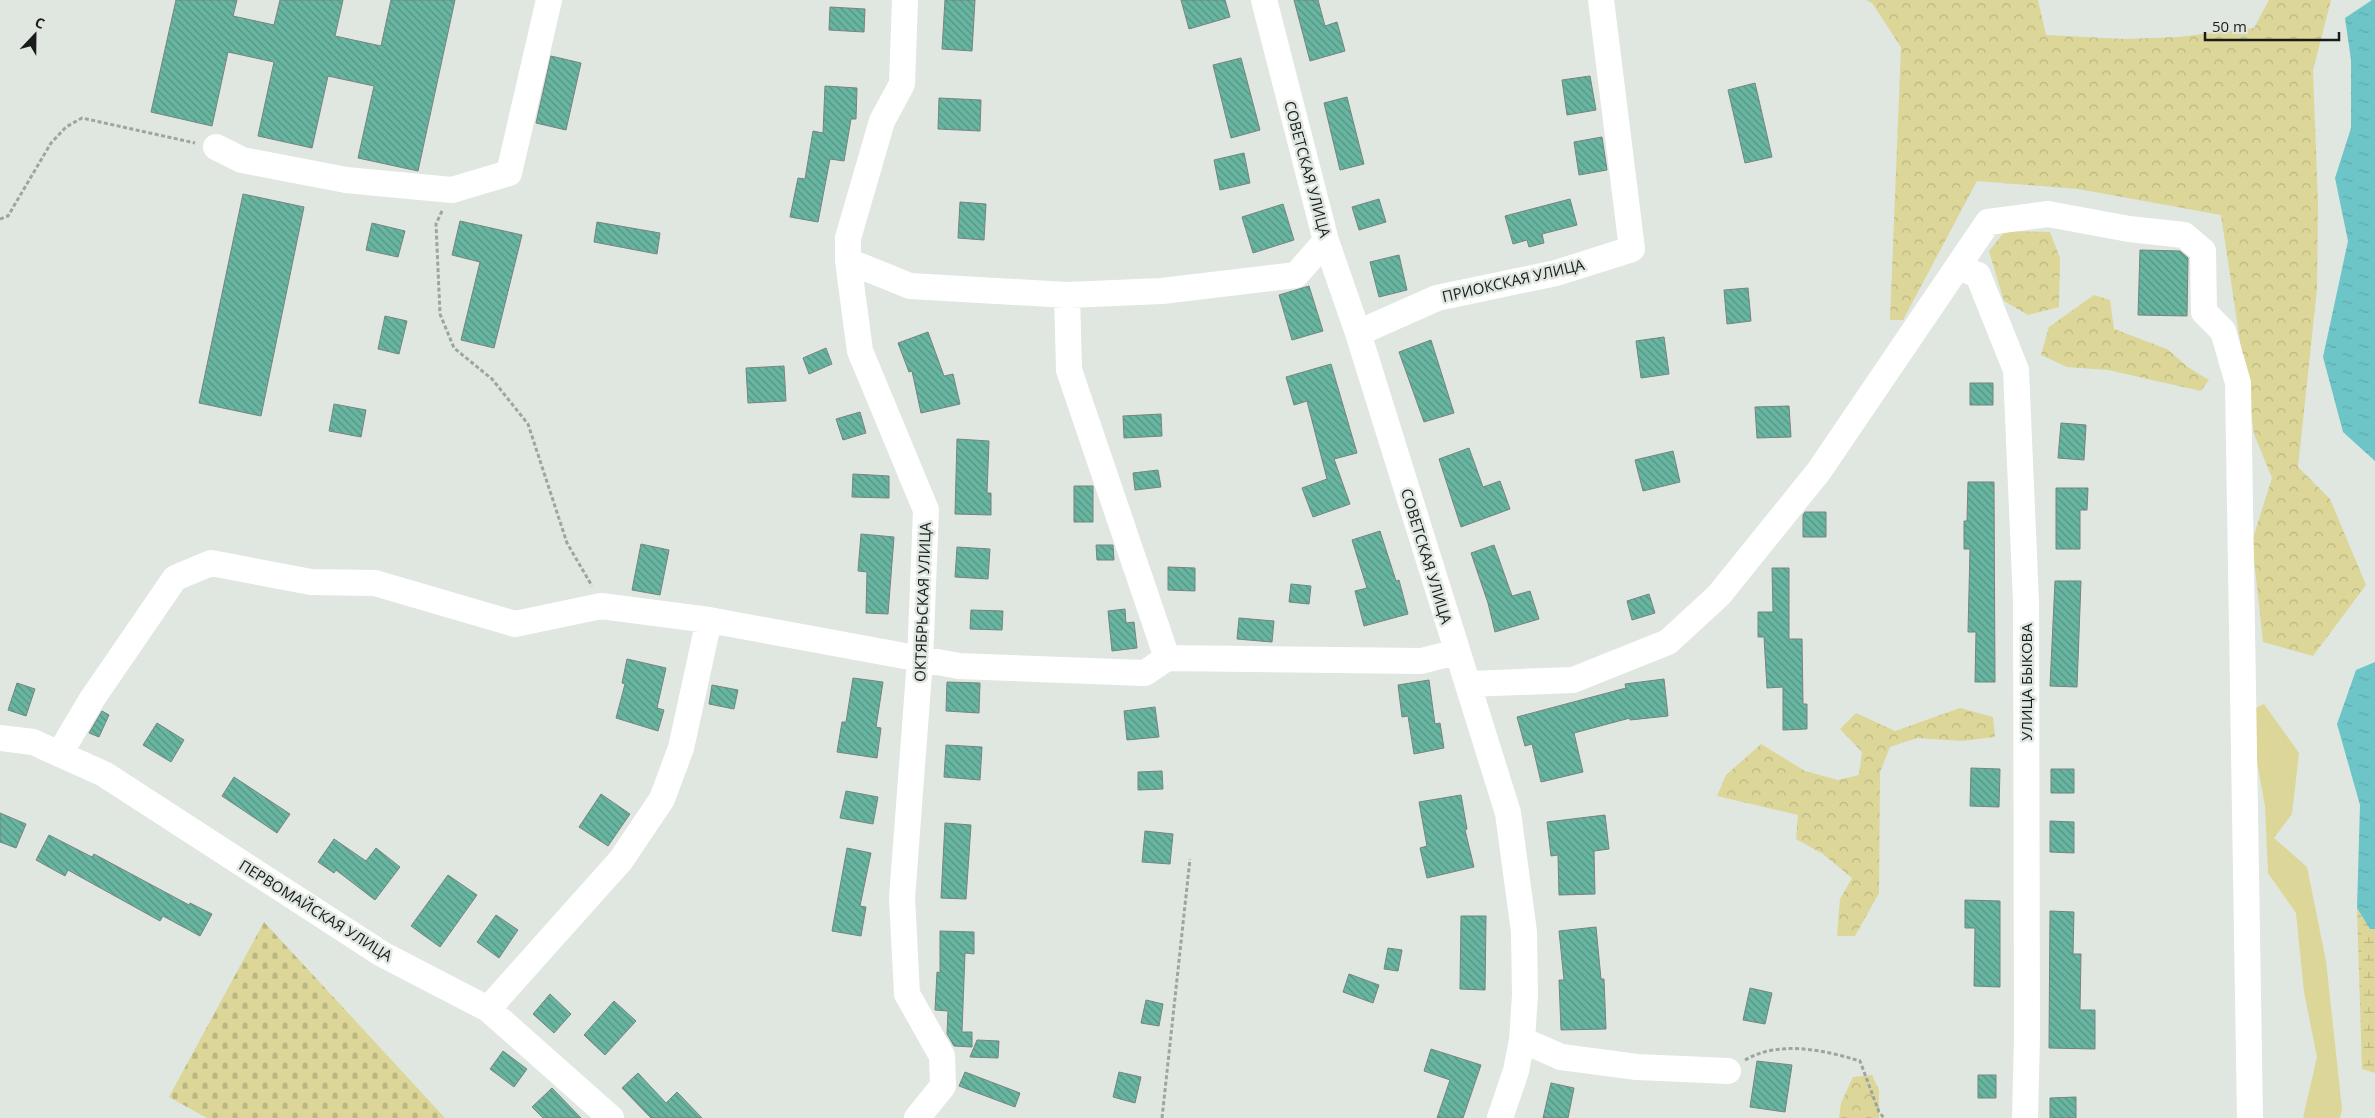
<svg xmlns="http://www.w3.org/2000/svg" width="2375" height="1118" viewBox="0 0 2375 1118" font-family="'Open Sans',sans-serif">
  <defs>
    <pattern id="forest-crowns" width="20" height="18" patternUnits="userSpaceOnUse" patternTransform="scale(1.25)"><rect width="20" height="18" fill="#dcd698"/><path d="M2 6a3 3 0 1 1 6 0M12 15a3 3 0 1 1 6 0" fill="none" stroke="#bcb782"/></pattern>
    <pattern id="wetland-marsh" width="20" height="14" patternUnits="userSpaceOnUse" patternTransform="scale(1.25)"><rect width="20" height="14" fill="#dcd698"/><path d="M1 5h8M5 5V1M11 12h8M15 12V8" fill="none" stroke="#bcb782"/></pattern>
    <pattern id="cemetery-stones" width="16" height="16" patternUnits="userSpaceOnUse" patternTransform="scale(1.25)"><rect width="16" height="16" fill="#dcd698"/><path d="M2 7V4a2 2 0 0 1 4 0v3zM10 15v-3a2 2 0 0 1 4 0v3z" fill="#bcb782"/></pattern>
    <pattern id="water-ripples" width="26" height="14" patternUnits="userSpaceOnUse" patternTransform="scale(1.25)"><rect width="26" height="14" fill="#6ec5c8"/><path d="M2 4q2-2 4 0t4 0M15 11q2-2 4 0t4 0" fill="none" stroke="#5fa9ab"/></pattern>
    <pattern id="building-back-hatch" width="6" height="6" patternUnits="userSpaceOnUse" patternTransform="scale(1.25)"><rect width="6" height="6" fill="#68b6a1"/><path d="M-1 5l2 2M0 0l6 6M5-1l2 2" fill="none" stroke="#559382"/></pattern>
  </defs>
  <rect width="100%" height="100%" fill="#dfe7e0"/>
  <path fill="#dcd698" d="M2264,704L2299,753L2292,814L2274,838L2307,867L2326,961L2342,1109L2340,1118H2303L2317,1057L2304,992L2296,913L2268,873L2265,806L2254,746L2252,710Z"/>
  <path fill="url(#forest-crowns)" d="M1866,0H2038L2046,35L2124,39L2178,37L2254,28L2269,0H2331L2313,70L2318,205L2317,289L2298,467L2330,499L2366,585L2313,656L2263,642L2252,541L2272,478L2254,434L2221,215L2078,189L1977,181L1903,320H1890L1901,47L1872,3Z
    M2005,231L2050,232L2060,258L2059,307L2028,315L2004,301L1989,251Z
    M2094,295L2110,300L2114,329L2167,349L2189,368L2209,380L2201,391L2108,370L2067,367L2041,355L2049,327Z
    M1960,708L1993,717L1995,737L1961,741L1917,738L1890,747L1880,772L1879,893L1855,936H1837L1840,899L1852,878L1823,854L1796,839L1798,815L1717,796L1726,775L1761,744L1805,771L1838,780L1859,775L1862,752L1840,729L1856,713L1895,731Z
    M1872,1075L1879,1090V1118H1839L1841,1103L1853,1077Z"/>
  <path fill="url(#wetland-marsh)" d="M2357,908L2370,928L2375,929V1073L2362,1069Z"/>
  <path fill="url(#cemetery-stones)" d="M264,922L445,1118H207L169,1097Z"/>
  <path fill="url(#water-ripples)" d="M2372,0H2375V461L2343,432L2323,357L2348,241L2335,178L2351,128V60L2345,18Z
    M2375,662V929H2370L2357,908L2360,805L2337,724L2356,670Z"/>
  <path fill="url(#building-back-hatch)" stroke="#798380" d="M176,0H237L233,16L274,25L280,0H343L335,36L381,46L391,0H455L418,171L358,158L374,86L328,76L312,148L258,136L274,62L228,52L212,126L151,112Z
    M945,0H975L972,51L942,49Z
    M1181,0H1225L1230,17L1189,29Z
    M1294,0H1318L1325,26L1337,22L1345,51L1310,61Z
    M830,7L865,9L864,32L829,30Z
    M551,56L581,63L566,130L536,123Z
    M1241,58L1260,130L1231,138L1213,65Z
    M1590,76L1596,110L1567,115L1562,80Z
    M1755,83L1772,157L1745,163L1728,90Z
    M825,86L857,88L856,119H851L844,161L830,159L818,222L790,217L798,178L805,179L813,131L823,133Z
    M1347,97L1364,164L1340,170L1324,103Z
    M939,98L981,100L980,131L938,129Z
    M1602,137L1607,170L1579,175L1574,142Z
    M1244,153L1250,183L1220,190L1214,160Z
    M243,194L304,207L261,416L199,403Z
    M1379,199L1386,222L1359,230L1352,207Z
    M1570,199L1577,225L1542,234L1544,243L1529,247L1527,240L1513,244L1505,216Z
    M960,202L986,204L984,240L958,238Z
    M1283,204L1294,240L1253,253L1242,217Z
    M460,221L522,235L494,348L461,340L480,262L452,255Z
    M597,222L660,233L657,254L594,242Z
    M372,223L405,231L398,257L366,250Z
    M2140,250L2180,251L2188,258L2187,316L2138,315Z
    M1399,255L1407,290L1379,297L1370,262Z
    M1309,286L1323,331L1292,340L1279,295Z
    M1748,288L1751,321L1727,324L1724,290Z
    M385,316L407,321L399,354L378,349Z
    M928,332L944,376L953,374L960,404L921,413L912,371L909,372L898,343Z
    M1664,337L1669,374L1641,378L1636,341Z
    M1431,340L1454,413L1424,422L1399,352Z
    M826,348L832,364L809,374L803,358Z
    M1331,364L1357,453L1334,459L1350,504L1313,517L1302,488L1327,479L1307,401L1294,405L1286,377Z
    M784,366L786,401L748,403L746,368Z
    M1970,383H1993V405H1970Z
    M334,404L366,410L361,437L329,431Z
    M1789,406L1791,437L1757,438L1755,407Z
    M860,412L866,433L843,440L836,419Z
    M1161,414L1162,436L1124,438L1123,416Z
    M2061,423L2086,425L2084,460L2058,458Z
    M957,439L989,441L987,493H991V515L955,514Z
    M1469,448L1483,487L1500,481L1510,509L1461,527L1439,459Z
    M1673,451L1680,482L1643,491L1635,460Z
    M1158,470L1161,487L1135,490L1133,473Z
    M853,474L889,476V498L852,497Z
    M1968,482H1994L1995,682H1975L1976,632H1968L1970,549H1964V521H1967Z
    M1074,486H1093V522H1074Z
    M2056,488H2088L2087,510H2080V549H2056Z
    M1805,512H1826V537H1803V515Z
    M1380,531L1396,581L1399,580L1408,614L1364,626L1355,591L1367,588L1352,540Z
    M861,534L894,537L888,614L866,613L867,572L858,571Z
    M641,544L669,550L660,595L632,590Z
    M1096,545H1113L1114,560H1097Z
    M1494,545L1512,596L1530,591L1539,619L1495,632L1488,603L1471,553Z
    M957,547L990,549L988,579L955,577Z
    M1168,567L1195,568V591L1168,590Z
    M1772,568H1789V639H1802L1803,704H1807V729L1783,730V687L1767,688L1764,637H1758V612H1773Z
    M2055,581H2081L2077,687L2050,686Z
    M1291,584L1311,586L1309,604L1289,602Z
    M1649,594L1655,613L1632,620L1627,601Z
    M1125,609L1126,623L1134,622L1137,648L1112,651L1108,611Z
    M971,610L1003,611L1002,630L970,629Z
    M1239,618L1274,621L1272,642L1237,639Z
    M627,659L666,668L657,708L664,710L658,731L616,718L625,684L622,683Z
    M853,678L883,682L876,727L881,728L877,758L837,752L842,722H846Z
    M1664,679L1668,716L1630,720V718L1574,733L1583,772L1541,782L1532,744L1525,746L1517,717L1626,688L1625,684Z
    M1429,680L1435,724L1440,723L1444,748L1414,754L1408,716L1402,717L1398,685Z
    M947,682L980,683L979,713L946,711Z
    M17,683L35,689L26,716L8,710Z
    M712,685L738,690L734,709L709,704Z
    M1155,707L1159,737L1127,740L1124,711Z
    M102,711L109,715L99,737L89,733Z
    M157,723L184,740L171,762L143,745Z
    M946,745L982,747L980,780L944,777Z
    M1971,768L2000,769L1999,807L1970,806Z
    M2051,769H2074V793H2051Z
    M1162,771L1163,789L1138,790V772Z
    M234,777L290,814L277,833L222,796Z
    M846,791L878,797L873,824L840,818Z
    M601,794L630,814L608,846L579,827Z
    M1461,795L1467,829L1465,830L1474,867L1427,878L1420,848L1427,846L1419,802Z
    M0,813L26,824L16,848L0,842Z
    M1605,815L1609,849L1594,851L1595,894L1559,895L1558,855L1551,856L1547,822Z
    M2050,821L2074,822V853L2050,852Z
    M945,823L971,825L966,899L941,898Z
    M1145,831L1173,834L1170,864L1142,862Z
    M49,835L92,857L94,854L189,905L190,903L212,914L200,936L163,916L160,921L68,870L65,876L36,860Z
    M334,839L366,861L376,848L400,867L375,900L336,870L334,873L318,862Z
    M847,848L871,853L860,906L866,907L861,936L832,931Z
    M448,875L477,895L440,947L411,926Z
    M1965,900L2000,901V987L1974,986L1975,928H1965Z
    M2050,911L2074,912L2073,954H2081L2080,1010H2095V1049L2049,1048Z
    M496,915L518,930L499,958L477,942Z
    M1461,916H1486L1485,990L1460,989Z
    M1596,927L1601,979H1604L1606,1029L1561,1030L1559,980H1564L1559,931Z
    M940,931L974,932V954L965,953L962,1032H972V1047L954,1046L947,1034L948,1011L935,1010L937,972L940,973Z
    M1388,948L1402,950L1398,971L1384,969Z
    M1349,974L1379,985L1373,1003L1343,992Z
    M1750,988L1772,993L1765,1024L1743,1020Z
    M550,994L571,1014L554,1033L533,1014Z
    M1146,1000L1163,1004L1159,1026L1141,1023Z
    M614,1001L636,1021L605,1055L584,1035Z
    M977,1040L999,1041L998,1058L970,1057Z
    M1431,1049L1481,1065L1463,1118H1437L1450,1080L1424,1071Z
    M503,1051L527,1069L514,1087L490,1069Z
    M1757,1061L1792,1065L1785,1112L1750,1107Z
    M965,1072L1020,1093L1015,1107L959,1086Z
    M1119,1072L1141,1077L1135,1103L1113,1097Z
    M638,1073L666,1103L677,1092L702,1118H651L622,1088Z
    M1978,1075H1996V1098H1978Z
    M1551,1083L1574,1088L1568,1118H1543Z
    M552,1088L581,1118H543L532,1107Z
    M2076,1097V1118H2050V1098Z"/>
  <g fill="none" stroke-linecap="round" stroke-linejoin="round">
    <path stroke="#9ea49f" stroke-width="3" stroke-dasharray="4 2.5" stroke-linecap="butt" d="M442,211L436,224L440,314L454,348L492,379L528,424L567,543L592,586
      M0,219L8,216L51,143L66,127L82,118L195,143
      M1745,1060C1779,1040 1824,1050 1860,1061L1879,1112L1884,1118
      M1162,1118L1190,859"/>
    <path stroke="#fff" stroke-width="26" d="M905,0L902,84L882,121L848,238V261L860,351L926,510L920,660L902,898L907,994L942,1056L943,1086L917,1118
      M1264,0L1326,241L1358,333L1508,813L1524,932L1525,995L1522,1040L1516,1071L1500,1118
      M216,147L242,160L346,180L452,190L509,173L549,0
      M848,261L910,286L1067,295L1162,291L1296,275L1326,241
      M1958,267L1978,275L2016,370L2026,602L2027,1036L2025,1118
      M1067,295L1069,370L1167,658
      M1358,333L1437,298L1556,273L1632,249L1601,0
      M1469,684L1573,680L1668,642L1719,595L1819,471L1988,222L2048,214L2129,229L2184,235L2203,251L2204,312L2223,331L2238,383L2250,1118
      M0,738L33,742L104,774L382,954L488,1009L611,1118
      M60,753L92,699L175,578L211,563L311,582L375,583L515,624L601,606L709,620L959,666L1145,673L1167,658L1421,661L1457,652
      M488,1009L621,860L662,799L681,748L709,620
      M1522,1040L1561,1057L1637,1067L1728,1071"/>
  </g>
  <g text-anchor="middle" dominant-baseline="central" stroke-width="5" stroke-linejoin="round" paint-order="stroke">
    <g font-size="15" fill="#191c1a" stroke="#dfe7e0">
      <text transform="translate(1308 169) rotate(75)">СОВЕТСКАЯ УЛИЦА</text>
      <text transform="translate(1513 280) rotate(-13)">ПРИОКСКАЯ УЛИЦА</text>
      <text transform="translate(1427 556) rotate(73)">СОВЕТСКАЯ УЛИЦА</text>
      <text transform="translate(922 602) rotate(-88)">ОКТЯБРЬСКАЯ УЛИЦА</text>
      <text transform="translate(2026 682) rotate(-90)">УЛИЦА БЫКОВА</text>
      <text transform="translate(316 910) rotate(32)">ПЕРВОМАЙСКАЯ УЛИЦА</text>
    </g>
  </g>
  <g transform="translate(35 35) rotate(22)" stroke="#dfe7e0" stroke-width="4" paint-order="stroke">
  <path d="M0-4L9 19L0 12L-9 19Z" fill="#191c1a"/>
  <text y="-8" font-size="14" font-weight="bold" text-anchor="middle" fill="#191c1a">С</text>
  </g>
  <path d="M2205 32v8h134v-8" fill="none" stroke="#191c1a" stroke-width="2.5"/>
  <text x="2212" y="32" font-size="15" fill="#191c1a" stroke="#dfe7e0" stroke-width="4" paint-order="stroke">50 m</text>
</svg>
